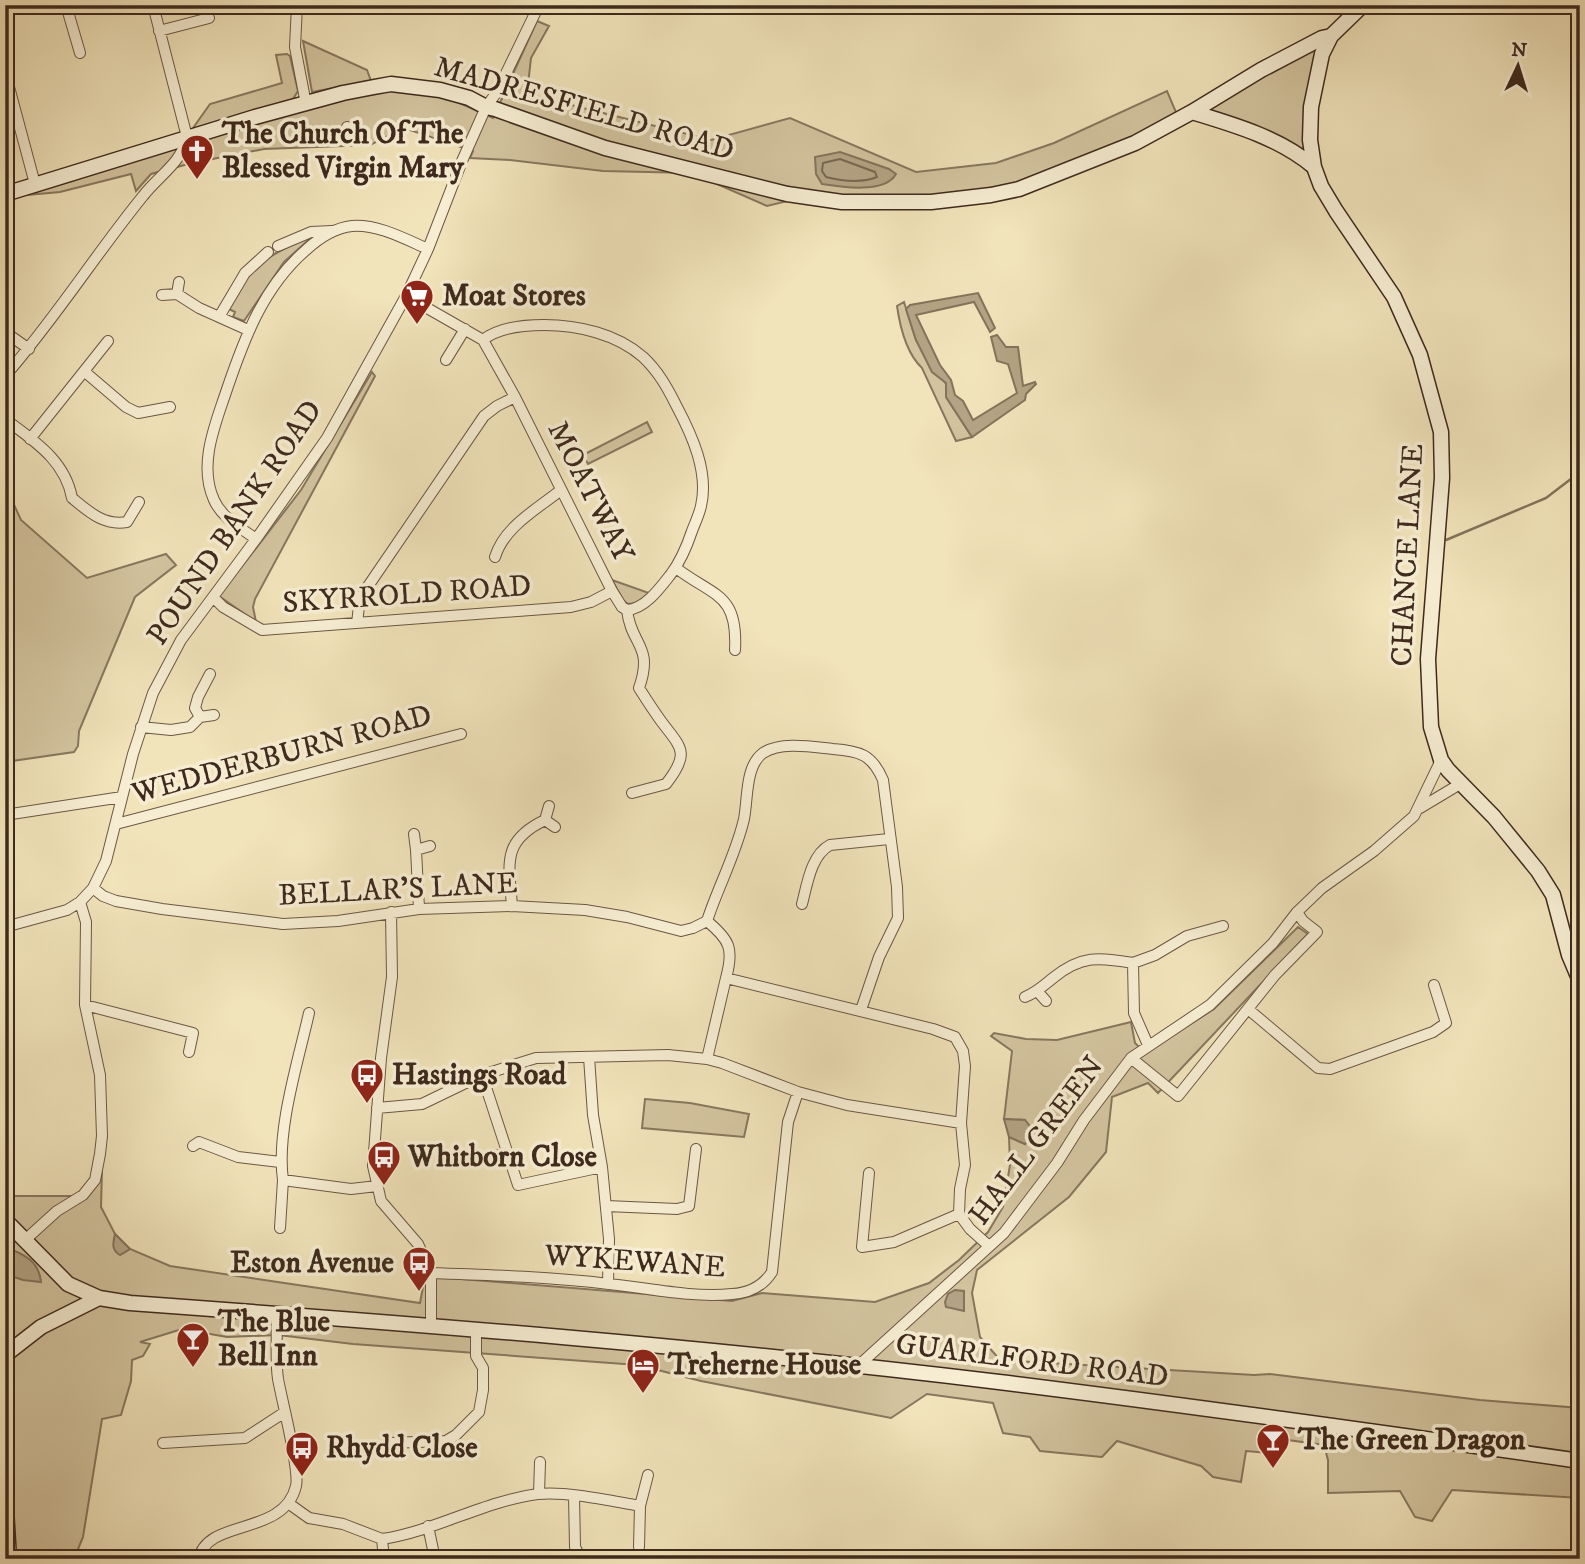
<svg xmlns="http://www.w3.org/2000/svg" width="1585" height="1564" viewBox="0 0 1585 1564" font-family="'IM FELL DW Pica',serif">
  <rect width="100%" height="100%" fill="#f1e3ba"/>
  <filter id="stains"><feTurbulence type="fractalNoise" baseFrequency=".00286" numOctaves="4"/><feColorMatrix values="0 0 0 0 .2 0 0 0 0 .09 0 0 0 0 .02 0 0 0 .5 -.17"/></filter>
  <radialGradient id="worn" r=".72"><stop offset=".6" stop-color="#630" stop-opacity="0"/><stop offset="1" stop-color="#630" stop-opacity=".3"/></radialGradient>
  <path fill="#d3c49f" stroke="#88775e" stroke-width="2" d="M537,21L549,26L531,58L527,94L711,140L790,118L916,172L996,163L1054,143L1167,91L1178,117L1067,168L999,191L928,198L812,195L767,206L692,173L603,171L510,160L470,158L473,151L404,128L370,145L264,149L192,163L151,174L136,191L131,174L60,192L27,195L250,125L391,87L446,97L493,118Z
    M303,41L367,70L371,81L312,92Z
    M1323,42L1305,151L1256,127L1204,110Z
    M287,54L290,56L298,91L293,99L193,131V128L210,104L282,83L276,55Z
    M314,235L284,262L244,321L233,317L235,312L227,308C251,264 269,254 314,235Z
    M904,302L916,340L946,384V397L972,437L956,441L922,368C906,353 900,327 897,306Z
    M372,372L375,376L255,599L253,607L256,622L219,596L301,490Z
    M647,422L652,432L588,464L583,455Z
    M5,485L21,520L87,578L166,554L176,565L135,597L79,731L78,746L74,752L5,762Z
    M612,580L649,593L637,603L628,604L623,600Z
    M1298,927L1308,934L1158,1093L1148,1083L1112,1097L1106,1152L1069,1197L977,1270L972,1293L980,1337L1000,1360L1254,1375L1270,1374L1480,1400L1580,1408V1498L1452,1490L1432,1521L1415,1517L1400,1491L1328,1493V1460L1324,1445L1280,1439L1279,1454L1246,1451L1241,1482L1213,1477L1201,1466L1117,1441L1102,1457L1040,1451L1030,1437L1003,1433L993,1403L927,1394L891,1418L701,1381L638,1365L353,1344L278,1335L227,1337L182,1329L140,1342L150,1344L143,1356L132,1360L131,1381L121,1415L102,1419L83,1537L74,1559H5V1196H74L82,1192L102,1170L101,1207L115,1234L130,1249L170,1266L420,1303L425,1276L732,1301L762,1293L875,1302L929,1283L959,1260L988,1232L1003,1207L1010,1165L1009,1137L1025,1144V1120L1004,1119L1012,1051L991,1036L994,1033L1026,1039L1057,1040L1131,1022L1135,1043L1145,1053L1214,1009Z
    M645,1099L690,1103L749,1114L744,1137L642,1128Z"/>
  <path fill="#b4a485" stroke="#85735b" stroke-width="2" d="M840,152L889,169L896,174C885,194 841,187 822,184L816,174L815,157Z
    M978,293L995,328L990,332L974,302L916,315L940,365L951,380L955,395L963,401L973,420L1017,393L1008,364L997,361L991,337L997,335L1006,347H1018L1023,386L1035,382L1036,384L1026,394L1025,400L972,437L946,397V383L932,372L916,340L906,309L910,305Z
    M1004,1119L1025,1120L1037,1135L1025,1144L1009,1137Z
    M115,1234L130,1249L120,1255C111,1250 113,1243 115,1234Z
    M5,1247C24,1254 39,1261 41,1282L23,1280L5,1274Z
    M955,1290L964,1291V1311L946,1307L945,1302L948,1294Z"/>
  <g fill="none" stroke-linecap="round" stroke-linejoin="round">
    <path stroke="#796751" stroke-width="2" d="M840,159L875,172L877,177C862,183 842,181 826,177L822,171L823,163Z"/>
    <path stroke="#85735b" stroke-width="2.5" d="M1446,540L1546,498L1580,472"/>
    <defs>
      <path id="street" d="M66,5L80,53
        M297,5L295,47L306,104
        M159,31L209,18
        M5,72L35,184
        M347,127L348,139
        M278,246L311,232L332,231
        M177,294L179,282
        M162,295L177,294L199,308L248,330
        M406,296L483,340L515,397L612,591L622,607L627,610C631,646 654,645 639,688C646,699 653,710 661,721C681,748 691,752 666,784L632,793
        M219,317L245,273L268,252
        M5,332L29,349
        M483,340C499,327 524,325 544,325C578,325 617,334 643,357C658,371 667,387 676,405C692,435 709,472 701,506C699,515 695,523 692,531C687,546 680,562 671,574C660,588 645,609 627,610
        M446,360L465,329
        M85,372L126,407L138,413L170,407
        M5,376C55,319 95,255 143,196C159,175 181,164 187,137L153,5
        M5,419C34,441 65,460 72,498C89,512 104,526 127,522L139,502
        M30,439L108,341
        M256,539C241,528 222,518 214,500C198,465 215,425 226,392C244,339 263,287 306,250C319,238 334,228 352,226C378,224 405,239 428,249
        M495,557C504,527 537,509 561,490
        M676,568C714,597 738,593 735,650
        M213,597L223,607L262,630L571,607L591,602L612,591
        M357,623L360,598L484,416L497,406L515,397
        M200,717L195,708L198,697L210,674
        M141,727L171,730L190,727L200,717L214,715
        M1420,808L1460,784
        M5,815L122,797
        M545,820L555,827
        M116,824L461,734
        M414,834L416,850
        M93,888L103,896L116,901L162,909L283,924L338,921L419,909L512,906L585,910L627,917L681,931L693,928L707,921
        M802,904C807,885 811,855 830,845L889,839
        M512,906C509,864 501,841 545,820L549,806
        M419,909L416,850L430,846
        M391,912L392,977L381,1058L373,1166L381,1201L418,1244L431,1273V1327
        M707,921C718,887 736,854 744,819C748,799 745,766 763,753C781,741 813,747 833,749C859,751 872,754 883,780L897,887L898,918L879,957L861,1010
        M707,921C730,940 734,949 726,978L933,1029L955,1037L963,1051L965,1066L961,1123L965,1165L960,1189L959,1214L970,1229L989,1246
        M5,927L67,910L80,902L93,888L106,861L133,754L153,693L181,640L256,539L327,438L406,296L428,249L462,161L486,107L497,92L539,5
        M1133,963L1155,955L1187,936L1223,926
        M1038,992L1046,1001
        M1025,997C1037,992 1043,986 1053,978C1081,955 1099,957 1133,963L1134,1013L1148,1045
        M85,1005L193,1033L189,1052
        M1248,1009L1318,1068L1330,1069L1433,1032L1446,1023L1434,985
        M309,1013C298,1062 276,1131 283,1180L351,1189L377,1186
        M589,1057L593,1115L602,1167L609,1239L608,1284
        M1131,1058L1178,1096L1275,975L1317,932L1303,921L1297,912
        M707,1059L726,978
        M482,1075L518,1185L602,1167
        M377,1108L422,1104L482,1075L536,1058L668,1055L707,1059L722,1063L798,1092L847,1105L961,1123
        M193,1146L199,1142L238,1157L280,1162
        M469,1162L507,1153
        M869,1173L862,1247L894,1242L959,1214
        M606,1206L677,1209L689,1206L696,1149
        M280,1228L283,1180
        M25,1240L57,1211L83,1195L95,1180L100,1154L102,1136L100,1075L85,1005L86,922L80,902
        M431,1273C488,1275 552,1277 609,1284C649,1288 691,1298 732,1294C749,1293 763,1286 772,1272L788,1122L798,1092
        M857,1367L1004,1233L1057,1163L1084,1120L1131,1058L1210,1005L1273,943L1297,912L1322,888L1374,851L1414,816L1441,760
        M163,1443L245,1438L285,1412
        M388,1443L446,1441L456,1435L479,1412L483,1390V1368L476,1356V1331
        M539,1494L540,1462
        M574,1496L575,1547L581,1559
        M288,1503L309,1518L343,1524L382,1539L384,1559
        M640,1506L648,1475
        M428,1526L435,1559
        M382,1539C435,1531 484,1501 538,1494C567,1491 611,1501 640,1506L639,1547
        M199,1559C206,1518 284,1537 296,1486C300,1470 282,1401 278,1379C275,1359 278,1336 276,1315"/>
      <path id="secondary" d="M1331,36L1322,54L1311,107L1310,140L1314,167L1321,186L1336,211L1394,297L1420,355L1441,432L1442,478L1428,659L1431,727L1441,760L1448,770L1494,817L1538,871L1553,895L1569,955L1580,981
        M1192,112C1235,125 1280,138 1314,167
        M5,194L255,117L343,93L374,87L391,84L440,90L469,98L486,107L495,109L605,148L787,194L842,202H931L991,195L1019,189L1135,143L1192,112L1261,70L1322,38L1331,36L1363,5
        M5,1220L68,1284L99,1298L130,1303C420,1324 710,1347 999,1382C1193,1406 1386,1433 1580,1461
        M5,1355L41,1327L99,1298
        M5,1492L9,1559"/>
    </defs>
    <use href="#street" stroke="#6b5844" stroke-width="12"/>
    <use href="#secondary" stroke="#3e2a1d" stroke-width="17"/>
    <use href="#street" stroke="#f6edd2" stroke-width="10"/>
    <use href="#secondary" stroke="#f6edd2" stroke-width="14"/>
  </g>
  <defs>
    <symbol id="church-pin" viewBox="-11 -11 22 30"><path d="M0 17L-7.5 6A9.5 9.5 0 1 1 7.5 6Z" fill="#8f2418" stroke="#f6edd2"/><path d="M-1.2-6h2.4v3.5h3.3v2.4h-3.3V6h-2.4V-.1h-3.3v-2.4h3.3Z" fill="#fff"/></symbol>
    <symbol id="supermarket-pin" viewBox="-11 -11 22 30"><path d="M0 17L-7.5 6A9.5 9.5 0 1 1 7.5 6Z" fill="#8f2418" stroke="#f6edd2"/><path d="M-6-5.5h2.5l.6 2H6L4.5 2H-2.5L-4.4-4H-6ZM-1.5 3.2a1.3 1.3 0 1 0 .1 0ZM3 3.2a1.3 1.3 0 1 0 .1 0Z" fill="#fff"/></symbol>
    <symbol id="bus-pin" viewBox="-11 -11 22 30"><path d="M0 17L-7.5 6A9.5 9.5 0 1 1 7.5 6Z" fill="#8f2418" stroke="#f6edd2"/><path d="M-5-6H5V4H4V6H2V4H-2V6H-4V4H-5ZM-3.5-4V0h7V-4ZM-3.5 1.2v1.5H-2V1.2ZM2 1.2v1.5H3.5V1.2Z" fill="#fff"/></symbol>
    <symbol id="bar-pin" viewBox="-11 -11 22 30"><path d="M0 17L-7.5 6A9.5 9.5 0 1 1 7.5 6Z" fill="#8f2418" stroke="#f6edd2"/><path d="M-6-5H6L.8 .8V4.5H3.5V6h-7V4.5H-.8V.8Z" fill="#fff"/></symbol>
    <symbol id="hotel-pin" viewBox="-11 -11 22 30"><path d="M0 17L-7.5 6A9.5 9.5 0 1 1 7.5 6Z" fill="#8f2418" stroke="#f6edd2"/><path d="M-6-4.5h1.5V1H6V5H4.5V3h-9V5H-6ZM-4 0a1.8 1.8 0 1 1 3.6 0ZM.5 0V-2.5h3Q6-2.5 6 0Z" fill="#fff"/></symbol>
  </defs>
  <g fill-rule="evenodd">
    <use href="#church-pin" x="178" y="132" width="38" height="52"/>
    <use href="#supermarket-pin" x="398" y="277" width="38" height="52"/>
    <use href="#bus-pin" x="348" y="1056" width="38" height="52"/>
    <use href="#bus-pin" x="365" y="1138" width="38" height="52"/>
    <use href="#bus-pin" x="400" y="1244" width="38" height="52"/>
    <use href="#bar-pin" x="174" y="1320" width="38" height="52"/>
    <use href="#hotel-pin" x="624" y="1346" width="38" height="52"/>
    <use href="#bar-pin" x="1254" y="1421" width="38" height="52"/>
    <use href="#bus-pin" x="283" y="1429" width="38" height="52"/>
  </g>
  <g text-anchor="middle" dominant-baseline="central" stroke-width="7" stroke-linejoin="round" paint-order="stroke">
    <g font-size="30" fill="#3e2a1d" stroke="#f6edd2">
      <text transform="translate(584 109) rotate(16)">MADRESFIELD ROAD</text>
      <text transform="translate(590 492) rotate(63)">MOATWAY</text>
      <text transform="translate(235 523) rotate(-56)">POUND BANK ROAD</text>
      <text transform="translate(1408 555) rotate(-87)">CHANCE LANE</text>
      <text transform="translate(407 595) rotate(-4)">SKYRROLD ROAD</text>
      <text transform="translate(282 755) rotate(-15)">WEDDERBURN ROAD</text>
      <text transform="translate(398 890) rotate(-3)">BELLAR'S LANE</text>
      <text transform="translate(1037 1141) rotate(-53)">HALL GREEN</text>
      <text transform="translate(635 1262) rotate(4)">WYKEWANE</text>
      <text transform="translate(1032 1361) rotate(7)">GUARLFORD ROAD</text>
    </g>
    <g font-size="30" font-weight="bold" fill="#3e2a1d" stroke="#f6edd2" text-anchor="start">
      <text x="222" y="134">The Church Of The<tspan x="222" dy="34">Blessed Virgin Mary</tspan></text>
      <text x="442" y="296">Moat Stores</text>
      <text x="392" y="1075">Hastings Road</text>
      <text x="408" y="1157">Whitborn Close</text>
      <text x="394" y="1263" text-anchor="end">Eston Avenue</text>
      <text x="218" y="1322">The Blue<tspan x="218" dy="34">Bell Inn</tspan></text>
      <text x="668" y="1365">Treherne House</text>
      <text x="1298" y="1440">The Green Dragon</text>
      <text x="326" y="1448">Rhydd Close</text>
    </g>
  </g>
  <rect width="1585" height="1564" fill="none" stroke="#f1e3ba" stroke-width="28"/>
  <rect x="7" y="7" width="1571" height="1550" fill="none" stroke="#3e2a1d" stroke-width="3.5"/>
  <rect x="14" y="14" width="1557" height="1536" fill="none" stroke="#3e2a1d" stroke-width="2"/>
  <g transform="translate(1518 66) rotate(4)" stroke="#f6edd2" stroke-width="5" paint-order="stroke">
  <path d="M0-5L12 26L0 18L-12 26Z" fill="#3e2a1d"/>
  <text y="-10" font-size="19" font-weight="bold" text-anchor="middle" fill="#3e2a1d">N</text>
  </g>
  <rect width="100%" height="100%" filter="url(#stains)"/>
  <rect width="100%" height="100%" fill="url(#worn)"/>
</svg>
